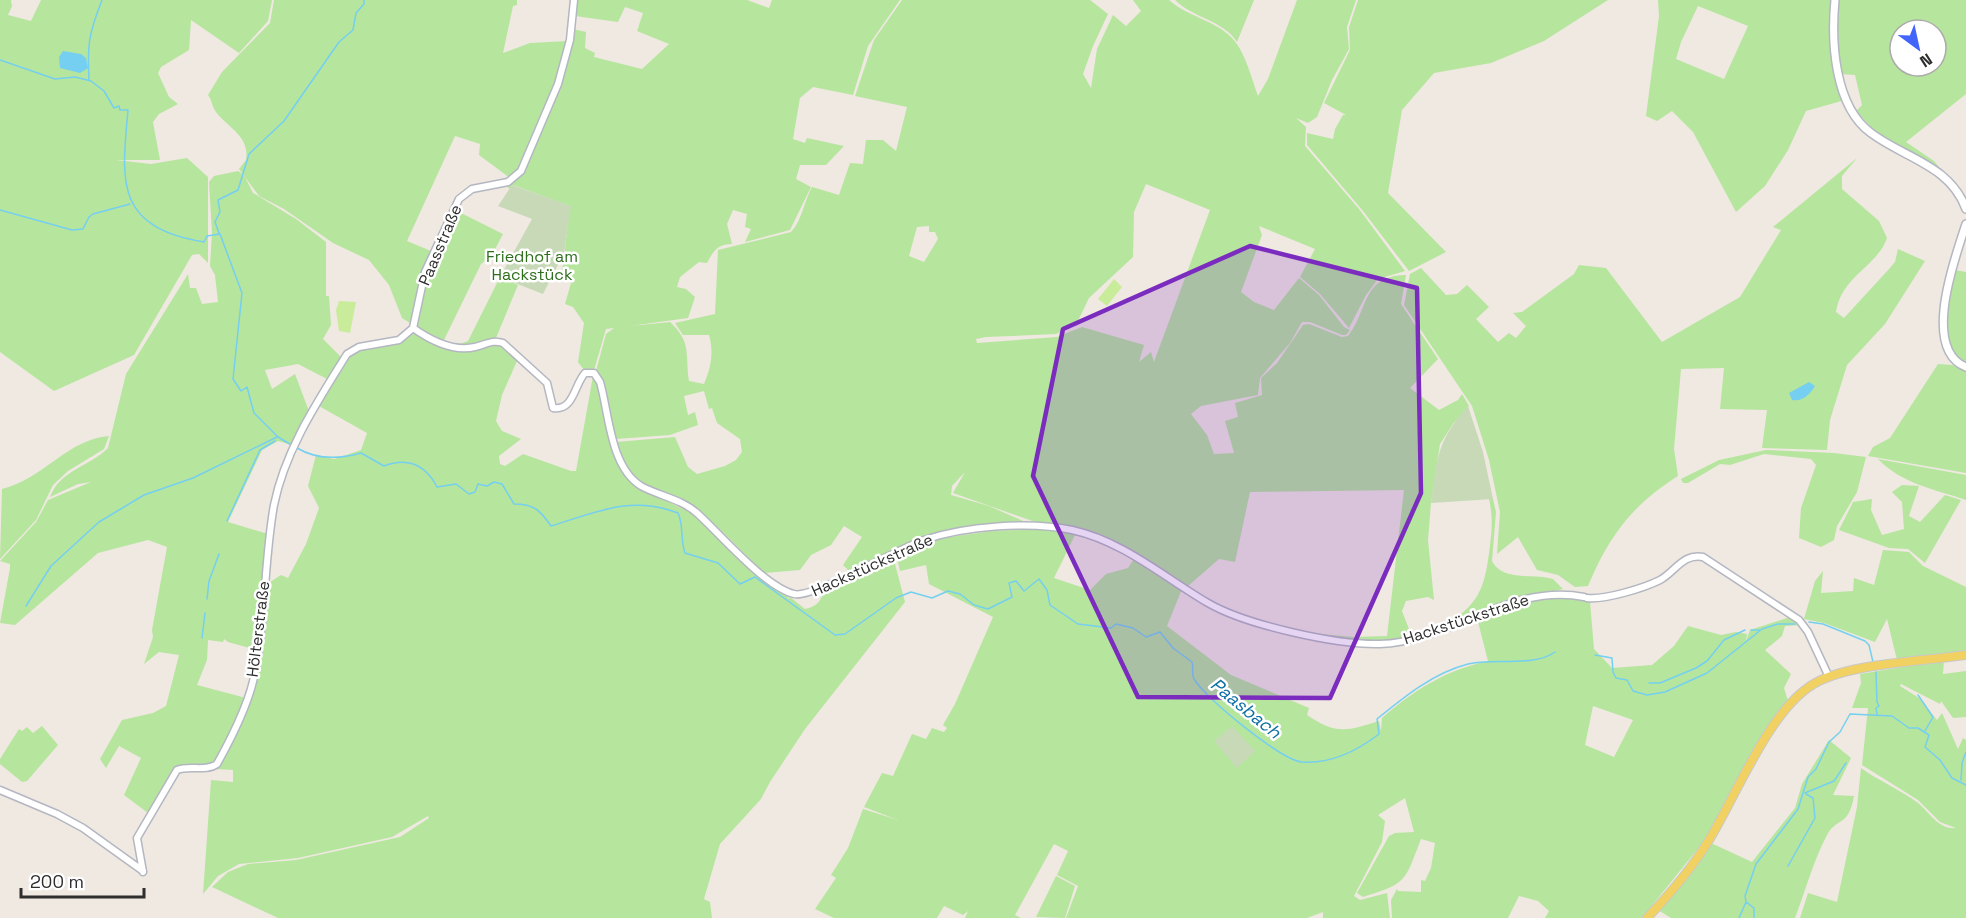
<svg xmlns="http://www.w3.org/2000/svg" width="1966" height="918" viewBox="0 0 1966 918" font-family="'Space Grotesk',sans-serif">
  <rect width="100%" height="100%" fill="#efe9e1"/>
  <path fill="#b6e59e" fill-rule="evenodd" d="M0,0H11L12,6L8,15L31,21L41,0H272L268,21L239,53L191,20L189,50L161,67L158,73L169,97L178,104L159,114L153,122L160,160H116L151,164L187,158L208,177V263L199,254L192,255L134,355L54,391L0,352Z
    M274,0H517V5L513,6L503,53L530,43L568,41L558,79L514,176L510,178L479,155L480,144L455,136L407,241L431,251L419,282L413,322L410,323L402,318L389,285L369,260L333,243L284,209L259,196L239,169L246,160C250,136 228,128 216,112C212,107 212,100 208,95L222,72L270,23Z
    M576,0H747L769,8L772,0H900L868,46L853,95L813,87L800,98L793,139L805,143L807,138L844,146L826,165H800L796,179L811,187L790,230L745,242L751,229L745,227L747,214L733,210L727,224L732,244C718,244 713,251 707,263L699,262L680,277L677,287L686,289L695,297L688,318L630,326L670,322C692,342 685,355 689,381L704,384C711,368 714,352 709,335H683L675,323L715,314L718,250L791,232C802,221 804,201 812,187L839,195L850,163L863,164L866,140H883L896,151L907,107L855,96L874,40L902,0H1090L1108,14L1093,46L1083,74L1091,88L1097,49L1113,15L1126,26L1141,11L1133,0H1169C1187,16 1213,20 1230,36C1245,50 1251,77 1258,96L1268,79L1297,0H1356L1347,27L1349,49L1332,80L1317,117L1308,123L1296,118L1306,127L1305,146L1359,209L1405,271L1378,279L1366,295L1349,328L1320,294L1300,277L1315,249L1259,226L1262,235L1241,292L1254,302L1274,310L1299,278L1319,295L1344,327L1350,330L1346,335H1342L1310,322H1302L1290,343L1260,378L1258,395L1201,406L1191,414L1207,435L1214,454L1234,453L1225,421L1238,417L1235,403L1262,395L1261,378L1277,363L1303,325L1309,324L1342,337L1348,336C1369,310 1361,276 1406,275L1401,304L1438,359L1410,388L1439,410L1458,400L1462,394L1469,406L1453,424L1440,444L1431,503L1428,540L1434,600L1428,597L1406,601L1402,611L1412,637L1379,642L1310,633L1354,637L1387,636L1404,490L1250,492L1235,562L1219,559L1187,587L1101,539L1041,524L953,493L965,472L952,486L951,495L989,506L1030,524L933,533L849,571L843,565L862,537L844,526L831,545L811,555L800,570L764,573C746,556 716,523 697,510C656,485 634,495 616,442L675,437L688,467L697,474L725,466L736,460L742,452L740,439L717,423L712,408L709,409L704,391L684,396L688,415L695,412L698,425L670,435L616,439L605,390L596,371L606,334L614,328L606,329L594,370H584L578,362L584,323L573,307L565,304L571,283L562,274L570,206L513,185L510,189L504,185L516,180L522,172L556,95L573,29L586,32L585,48L595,53L594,57L642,69L669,44L637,31L643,13L625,7L618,22L575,16ZM1146,184L1210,210L1154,362L1151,352L1139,362L1144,345L1082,327L1057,337L977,343L976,339L986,337L1056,334L1076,325L1089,298L1133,257L1134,212ZM929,226V232H935L938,239L924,262L909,256L917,227Z
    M1175,0H1254L1237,42C1223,20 1193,18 1175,0Z
    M1358,0H1608L1544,41L1491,63L1434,73L1402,110L1388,193L1446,252L1409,271L1363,211L1307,145V133L1333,139L1335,129L1343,115H1346L1324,103L1350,50L1349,27Z
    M1658,0H1833L1831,26L1845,100L1806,111L1788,150L1765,186L1736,212L1693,132L1672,111L1657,121L1646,116L1659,16ZM1698,6L1748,26L1724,79L1676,59L1681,42Z
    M1837,0H1966V94L1906,142L1934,161L1944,173L1876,132L1856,111L1862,105L1855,75L1840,74L1837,56ZM1900,30H1936V66H1900Z
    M1857,158L1842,176V189L1879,221L1887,238C1877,267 1842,275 1836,312L1844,318L1889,269L1895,262L1898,249L1925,261L1885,324L1847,365L1830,420L1827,450L1762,448L1767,410L1720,409L1724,368L1681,369L1674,449L1678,476C1632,505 1609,536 1588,586L1575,587L1558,575L1537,570L1518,537L1497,554L1500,512L1489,460L1472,406L1404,305L1410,274L1421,268L1446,295L1457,294L1467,285L1489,307L1476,319L1498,342L1509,333L1516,338L1526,326L1513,313L1522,312L1574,274L1579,265L1606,268L1662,342L1740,297L1781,230L1773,227Z
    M238,171L244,175L253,193L296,219L326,242V296H329L331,325L323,339L342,358L329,380L298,364L265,370L272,389L295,374L310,414L292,445L278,441L262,450L228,522L268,534L257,650L228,642L224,639L223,642L208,640L207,660L197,685L246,698L217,762C203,768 187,761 174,769L148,813L124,795L141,758L119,746L106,768L100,759L122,720L153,713L166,706L179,655L159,652L144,664L153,637L152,630L167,547L148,540L98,553L15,625L0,623L10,568V564L0,561L36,522L48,500L91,482L78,484L50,497C60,470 89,467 108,448L126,374L188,274L190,288H196L202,304L218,302L215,275L210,266L212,233L209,182L214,176Z
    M455,210L503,234L492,255L481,264L443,342L419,329C409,304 444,235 455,210Z
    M1955,270L1966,272V364C1932,346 1950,299 1955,270Z
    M500,277L518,285L496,338L468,346L447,343L460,344L468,341Z
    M415,333C429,340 443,348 459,350C490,354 488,327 517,361L502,395L496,421L502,431L521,439L499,456L500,464L505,466L523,454L571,471H576L593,376L599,384L619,461L641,489L696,515L710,531L789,595L788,599L790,597L805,609C817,607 822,600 824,589L891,557L894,560L905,602L805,729L770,782L761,799L720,844L704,899L710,902L712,918H278L212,887L228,872L248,864L296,860L400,837L429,818L428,816L392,837L298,858L239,864L218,876L203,894L211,780L233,782V770L216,769L251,693L267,584L281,575L288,578L306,544L319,508L308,486L316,455L334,459L361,450L367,433L319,406L354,351L405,338Z
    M1938,364L1952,365L1966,371V473L1868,456L1873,447L1890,438Z
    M109,436L104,449L68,471L53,485L36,520L0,559L2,489C43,479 68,439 109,436Z
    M1766,450L1834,453L1866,457L1857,492L1837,526L1834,540L1821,547L1799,538L1801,508L1816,465L1811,459L1764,454L1730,465L1720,464L1688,483H1683L1681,479L1719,460Z
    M1878,459L1966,475V500C1934,489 1902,484 1878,459Z
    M1902,485L1919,486L1909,516L1920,522L1945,495L1961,500L1925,563L1908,549L1889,548L1839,530L1853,502L1872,499L1871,510L1882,535L1904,529L1902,502L1892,492Z
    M1489,499H1493L1496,512L1492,561C1503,582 1533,573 1553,579L1563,589L1498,604L1447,624C1482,602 1485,584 1490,546C1492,529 1493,516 1489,499Z
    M1047,529L1076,533L1054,578L1090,590L1106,574L1128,568L1134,559L1182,589L1167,626L1231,675L1309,708L1307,715C1336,735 1347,731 1379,721L1381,731L1382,718C1414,690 1446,670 1488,661L1477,618C1513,603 1552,592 1590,602L1594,649L1612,668L1652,665L1674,646L1688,626L1721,635L1736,632L1747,634L1746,641L1750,630L1790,617L1798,621L1800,625L1785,626L1782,636L1765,650L1791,674L1784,688L1788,701L1770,724L1704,841L1642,918H1545L1549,911L1538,901L1519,896L1508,918H1392L1391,900L1397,889L1398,891L1421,892V880L1425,881L1431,868L1435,843L1421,839C1404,883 1407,883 1363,897L1357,893L1389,836L1395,833L1414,832L1405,798L1378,815L1385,821L1382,842L1354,896L1360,900L1387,893L1390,918H1323V912L1307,918H1066L1078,886L1057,875L1068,851L1054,844L1015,915L1021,918H965L968,911L963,915L944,906L937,918H834L815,909L836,878L831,875L848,848L863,809L898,820L864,807L882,773L893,776L912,734L926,739L932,728L944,732L947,728L943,725L955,704L993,617L929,584L926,565L900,571L896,554L934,539L993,531ZM1593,706L1633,720L1614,757L1585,745Z
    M1883,550L1909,552L1923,566L1966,587V651L1897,660L1887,619L1875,642L1824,623L1804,619L1815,581L1823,571L1821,593L1853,591L1854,578L1874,585Z
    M1944,660L1943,674L1966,671V717L1953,718L1941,701L1940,704L1901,684L1900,686L1919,698L1937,720L1942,713L1958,749L1963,738L1966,740V918H1800L1808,893L1837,902L1857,807L1861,768C1879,781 1901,790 1918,803C1930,813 1939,830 1956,828L1940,822L1918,800L1862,765L1868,708H1852L1861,683L1860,674Z
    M42,726L58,745L27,781L22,782L0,764V759L19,729L22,731L27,727L33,733Z
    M1829,740L1851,758L1833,795L1854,796C1848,829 1836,816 1826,837C1813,862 1805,892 1795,918H1671L1658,910L1699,862L1711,843L1752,862L1795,808L1802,784Z
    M1056,876L1075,886L1065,918L1036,917Z"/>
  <path fill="#c8d9b8" d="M512,185L571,206L564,253L543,294L500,277L532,219L498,206Z
    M1468,406L1483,452L1493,499L1431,503C1438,457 1436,442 1468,406Z
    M1232,726L1255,751L1237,768L1214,741Z"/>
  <path fill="#c9ec9a" d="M1114,279L1122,287L1107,306L1098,299Z
    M339,301L356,302L350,333L339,331L336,310Z"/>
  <path fill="#75cff0" d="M63,51L81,54L86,58L88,68L80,73L60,68L59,57Z
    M1809,382L1815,386C1810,394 1803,402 1792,400L1789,393Z"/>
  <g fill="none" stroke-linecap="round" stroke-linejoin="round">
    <path stroke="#75cff0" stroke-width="1.5" d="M0,60L55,79L75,77L91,81L104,91L114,108L119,106L120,110H128C122,179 113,227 204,242L207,236L220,234L242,293L233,379L241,391L247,387L254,413L278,437L293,446
      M89,80C87,45 89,33 102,0
      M0,210L72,230L83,229L89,217L93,214L130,204
      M219,233L215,222L220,212L218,200L238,190L249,154L284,121L339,42L353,30L356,13L364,4V0
      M297,448C317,460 340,459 361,453L384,466C408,457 425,464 437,487L456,484L469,494L475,492L478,484L487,486L494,482L502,484L514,504C534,504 540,510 551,526C597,512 631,495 678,513C684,526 680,539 685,553L718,563L740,584L755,577L835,635L845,634L896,598L911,592L932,598L948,591L960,594L974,605L988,609L1012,597L1009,583L1016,581L1024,591L1039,579L1047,590L1050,605L1078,624L1111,628L1116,624L1133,628L1146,637L1160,632L1173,648L1192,662C1194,668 1191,673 1194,679C1205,698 1281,760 1302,762C1331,764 1357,751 1379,734L1377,719C1404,697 1433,673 1468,664C1493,658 1535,667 1555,652
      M227,521L260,450L275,441
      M207,599L209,581L219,554
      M26,606L51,566L99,522L144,495L193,478L277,437
      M1809,622L1823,624L1865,641L1869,645L1873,662
      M1751,630H1759
      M202,638L205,613
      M1595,655L1612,658L1613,672L1616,678L1627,680L1633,691L1647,695L1665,692L1707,673L1762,629L1778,624H1795
      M1876,672L1877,702L1879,706L1876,708L1877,714
      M1649,683H1660L1696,668L1707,661L1724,640L1745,630
      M1918,695L1933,717L1925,731
      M1961,780L1962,763L1966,752
      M1805,793L1834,781L1846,763
      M1788,866L1815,818L1813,798L1806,794
      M1746,902L1754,908V918
      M1739,918L1746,902L1745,896L1756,864L1798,809L1808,777L1816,769L1829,742L1840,732L1850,714L1892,716L1909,728H1918L1929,735L1925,747L1940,760L1952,778L1966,785"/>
    <defs>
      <path id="tertiary" d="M413,328C430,340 454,352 475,347C485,345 492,339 503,343L547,383L553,408C574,411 574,385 585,373H594L600,382C609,413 610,467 641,486C659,496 682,499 698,514C721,535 765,587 794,594C812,599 899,548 924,540C965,526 1030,521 1072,530C1123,541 1165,578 1208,603C1246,625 1336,645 1380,644C1451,642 1511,582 1584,597
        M1587,598C1605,600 1644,588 1660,580C1675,572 1683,553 1703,557L1799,620L1808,632L1829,677
        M0,790L57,814L83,828L143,871
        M143,872L137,838L177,770C189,765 206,772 217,764C232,737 250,702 255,672C266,617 264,560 274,505C285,450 318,401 347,354L359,347L399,340L413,328L425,272L459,199L472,189L508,182L521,171L558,84L570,40L574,0"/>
      <path id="secondary" d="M1835,0C1831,41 1834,106 1871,133C1904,158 1950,165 1966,209
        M1966,224C1955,258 1921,349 1966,367"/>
      <path id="primary" d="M1647,918C1670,894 1692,868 1709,840C1737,795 1771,704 1819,681C1856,663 1924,661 1966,655"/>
    </defs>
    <use href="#tertiary" stroke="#b4b7c1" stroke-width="9"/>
    <use href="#secondary" stroke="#b4b7c1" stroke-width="10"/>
    <use href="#primary" stroke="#c9c9c9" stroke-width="10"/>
    <use href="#tertiary" stroke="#fff" stroke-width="6"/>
    <use href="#secondary" stroke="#fff" stroke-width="7"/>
    <use href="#primary" stroke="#f2d163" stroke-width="8"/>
  </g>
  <path fill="#7b2cbf" fill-opacity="0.2" stroke="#7b2cbf" stroke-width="4.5" stroke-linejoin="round" d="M1250,246L1417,288L1421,493L1330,698L1138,697L1033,476L1063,329Z"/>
  <g text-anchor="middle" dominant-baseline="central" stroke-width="5" stroke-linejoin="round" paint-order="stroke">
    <g font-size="16" fill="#2e2e2e" stroke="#fff">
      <text transform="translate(440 245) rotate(-67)">Paasstraße</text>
      <text transform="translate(872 565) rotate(-24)">Hackstückstraße</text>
      <text transform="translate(1466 619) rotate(-18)">Hackstückstraße</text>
      <text transform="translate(258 629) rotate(-83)">Hölterstraße</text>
    </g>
    <g font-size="16" fill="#2c6e1b" stroke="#fff">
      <text x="532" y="256">Friedhof am<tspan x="532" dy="18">Hackstück</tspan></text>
    </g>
    <g font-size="18" font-style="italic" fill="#0d6fa3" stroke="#fff">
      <text transform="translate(1246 708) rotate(39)">Paasbach</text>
    </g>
  </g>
  <g transform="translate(1918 48) rotate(147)"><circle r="28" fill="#ffffff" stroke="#ababab" stroke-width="1.5"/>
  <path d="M0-4.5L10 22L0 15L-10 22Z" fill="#4264fb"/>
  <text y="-9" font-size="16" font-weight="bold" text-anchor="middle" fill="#2e2e2e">N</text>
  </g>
  <path d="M21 888v9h123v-9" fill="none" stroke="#2e2e2e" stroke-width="3"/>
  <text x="30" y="888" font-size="18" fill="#2e2e2e" stroke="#ffffff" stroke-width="4.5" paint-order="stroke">200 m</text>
</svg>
